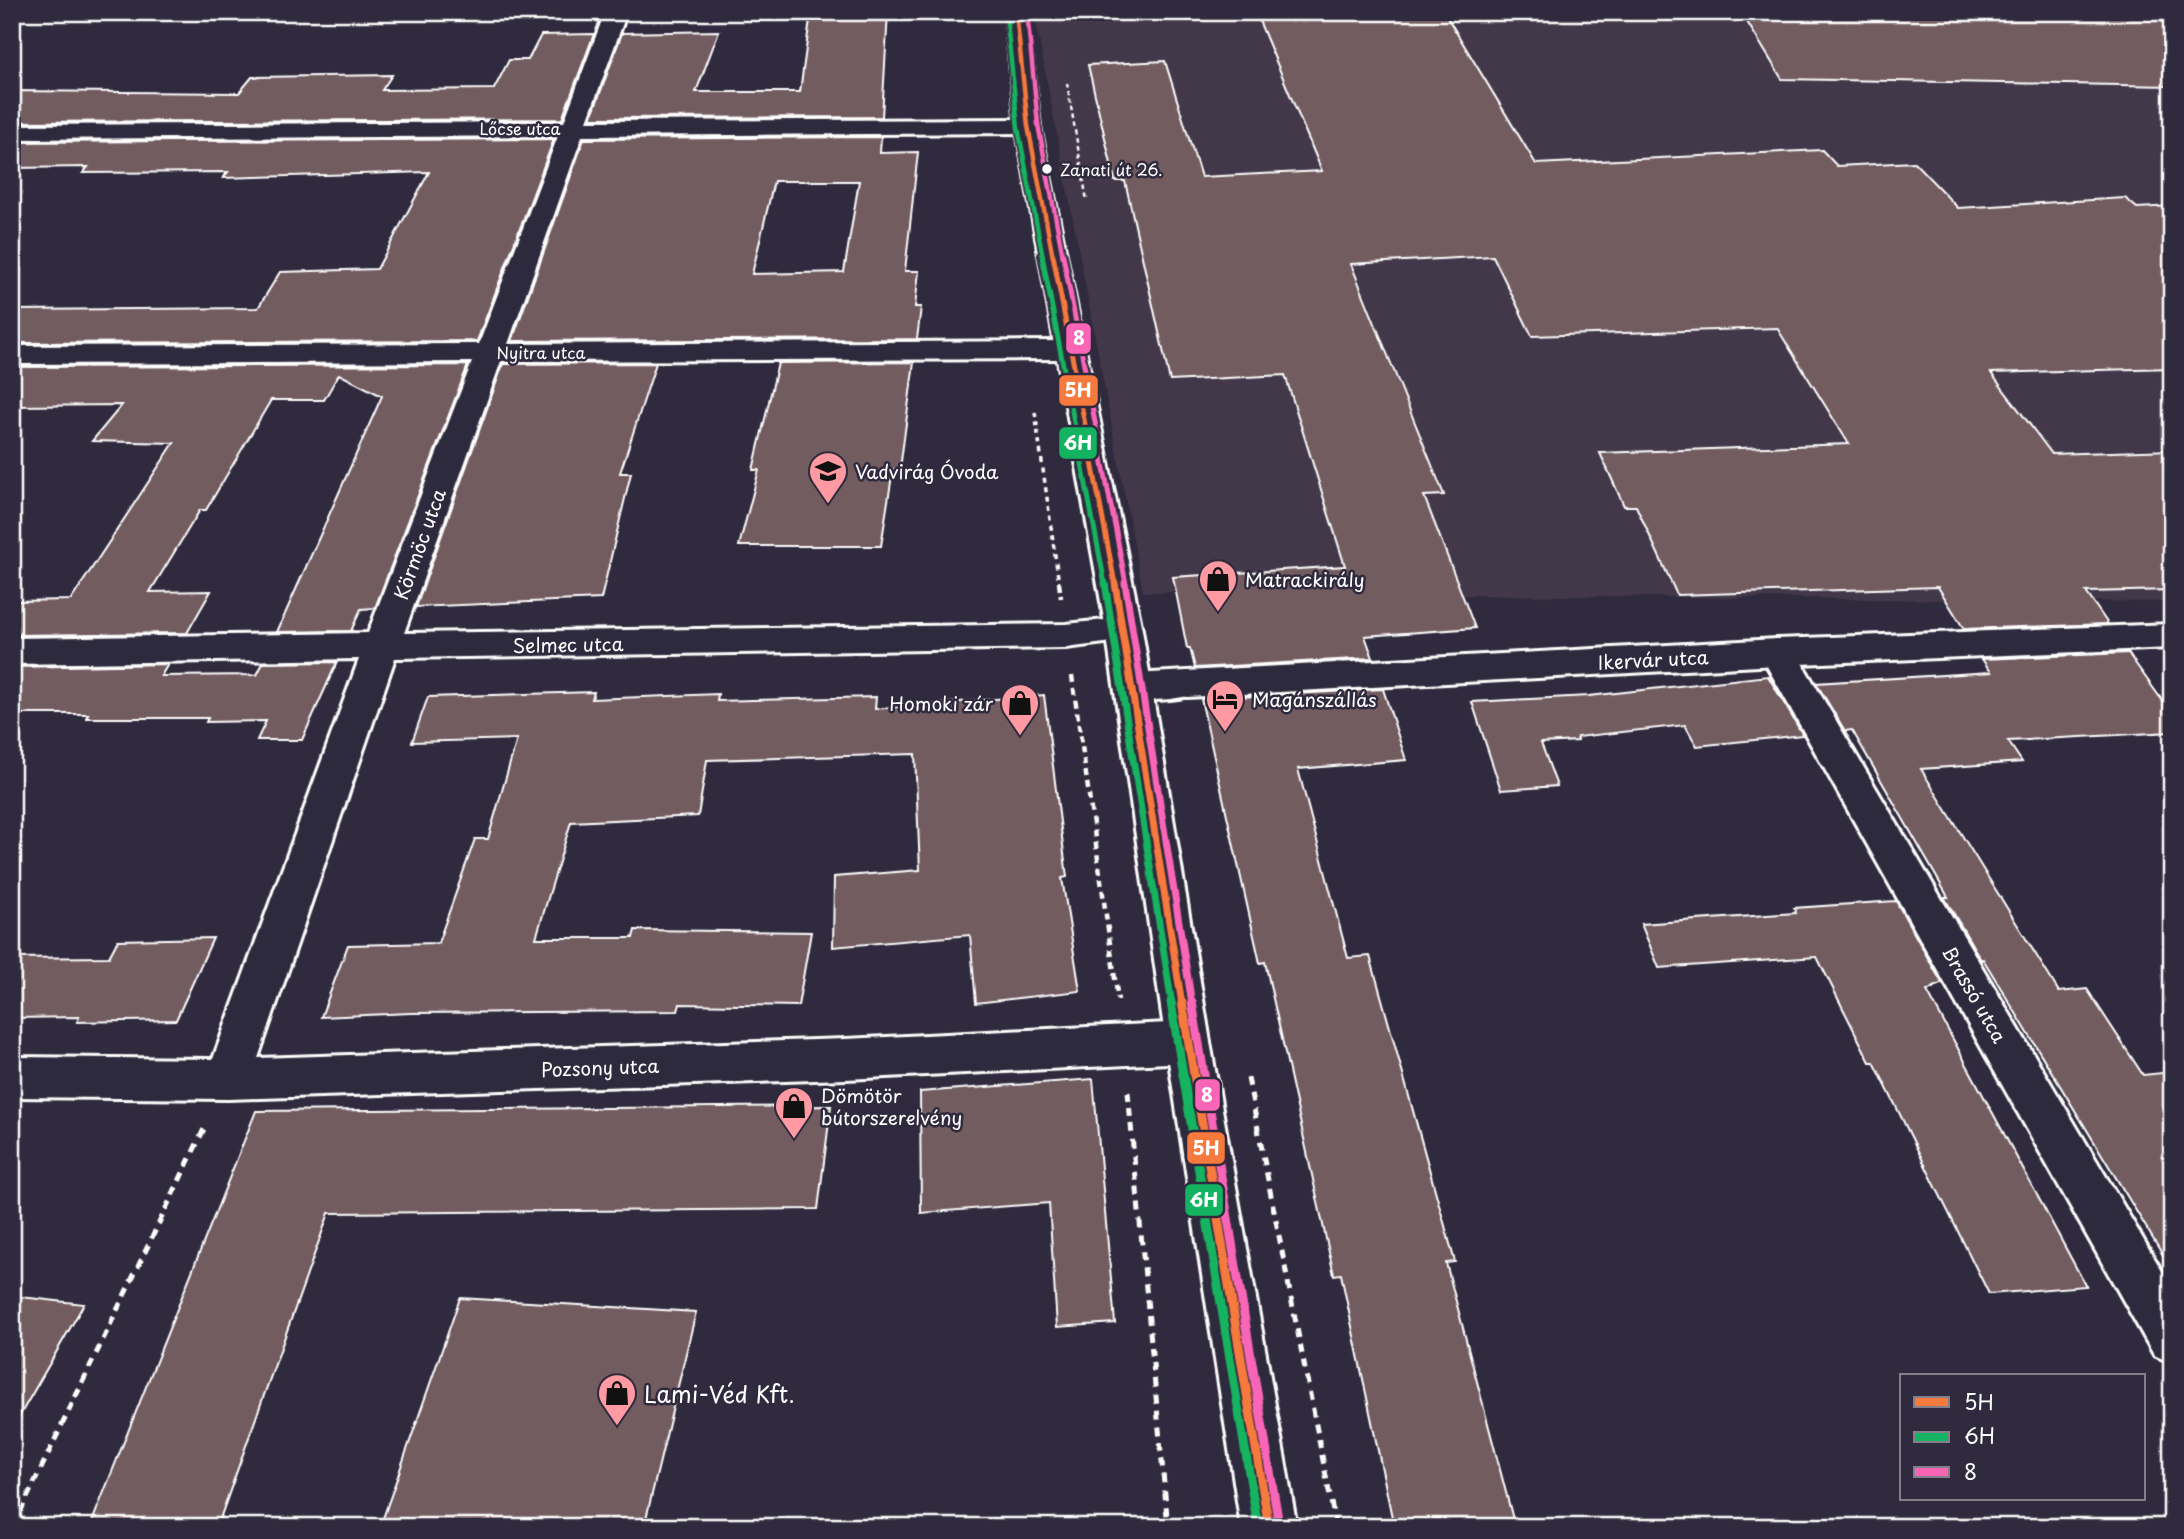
<svg xmlns="http://www.w3.org/2000/svg" width="2184" height="1539" viewBox="0 0 2184 1539" font-family="'Playpen Sans',sans-serif">
  <rect width="100%" height="100%" fill="#2f2a3d"/>
  <filter id="ink" filterUnits="userSpaceOnUse"><feTurbulence type="fractalNoise" baseFrequency=".0143" numOctaves="2"/><feDisplacementMap in="SourceGraphic" scale="14" xChannelSelector="R" yChannelSelector="G"/><feConvolveMatrix kernelMatrix="1 2 1 2 8 2 1 2 1" color-interpolation-filters="sRGB"/></filter>
  <g filter="url(#ink)">
    <path fill="#433948" d="M1034,12H2172V602L1143,592Z"/>
    <path fill="#725b61" stroke="#fff" stroke-width="2" fill-rule="evenodd" d="M811,12H888L882,117L591,118L622,33L719,31L696,92H800Z
      M1339,12H1444L1536,164L1822,150L1837,166L1914,162L1958,208L2125,198L2137,208L2172,206V368L1991,373L2052,454L2172,450V590L2086,592L2108,624L1964,629L1938,587L1677,595L1636,506H1624L1600,453L1849,444L1777,328L1532,336L1493,256L1351,264L1444,495L1424,496L1475,628L1365,636L1373,658L1195,668L1190,648H1187L1173,577L1345,566L1285,375L1170,381L1125,181H1115L1088,65L1165,61L1201,177L1322,171L1257,16Z
      M1741,12H2172V86L1782,79Z
      M594,34L562,119L12,122V91L239,93L252,77L392,75L382,90L494,89L509,60H528L541,35Z
      M881,137L880,153L918,152L905,271H919L915,307H921L917,339L512,341L584,139ZM774,181H859L844,272L752,274Z
      M554,139L477,341L12,343V310L258,308L280,272L377,269L429,172L223,178L228,172L83,173L88,167L12,168V142Z
      M914,362L900,469H893L881,546H739L759,470H753L778,363Z
      M656,363L620,473H631L601,599L416,607L503,364Z
      M468,365L375,608L361,609L351,631L277,632L382,396L339,374L324,400H271L206,510H200L150,592L211,591L187,633L12,635V601L71,600L174,443L92,441L122,405L12,406V367Z
      M2128,653L2172,714V732L2008,741L2022,762L1921,769L2059,992L2087,989L2143,1075L2172,1072V1270L1983,959L1981,960L1944,897H1948L1852,730L1845,731L1816,683L1991,672L1982,659Z
      M337,662L302,740H257L266,721L206,722L208,718H86L88,714H12V667L168,664L161,676L257,675L263,663Z
      M1768,676L1803,735L1697,746L1685,725L1577,737L1578,741L1541,743L1557,786L1501,790L1472,702L1589,696Z
      M1383,689L1406,760L1298,769L1348,958L1370,956L1455,1262L1446,1263L1515,1527H1394L1341,1274L1334,1275L1265,962L1260,963L1201,699Z
      M594,692L592,699L718,694L717,701L876,697L875,709L1044,695L1067,877L1062,878L1080,991L976,1003L970,935L833,947L834,877L920,870L915,754L707,760L698,816L571,822L536,938H633L635,930L811,932L798,1006L680,1004L678,1011L411,1013L321,1017L348,945L438,943L475,839H488L517,739L412,742L428,697Z
      M1896,901L1942,983L1927,991L2086,1286L1989,1294L1874,1062H1870L1817,957L1659,968L1641,924L1796,913L1794,908Z
      M213,938L176,1020L77,1022L79,1017L12,1018V958L109,957L118,940Z
      M1093,1079L1115,1323L1057,1327L1049,1203L921,1213L920,1092Z
      M831,1106L818,1209L329,1213L217,1527H90L256,1111Z
      M12,1296L84,1304L12,1429Z
      M460,1298L696,1312L644,1527H380Z"/>
    <g fill="none" stroke-linecap="round" stroke-linejoin="round">
      <defs>
        <path id="minor" d="M605,12H627L587,121L1028,119L1036,121L1040,126L1036,131L1028,133L582,136L508,344L1069,341L1079,344L1083,350L1079,356L1069,359L501,361L404,633L1066,624L1124,618L1136,621L1142,630L1136,639L1066,648L395,658L258,1058L846,1039L1188,1022L1204,1028L1210,1042L1204,1056L1188,1062L846,1079L228,1099L12,1097V1057L213,1059L359,659L12,664V638L368,633L472,362L12,364V346L479,344L558,136L12,139V125L564,122Z
          M1777,639L1790,643L2172,1288V1363L2154,1355L1759,652L1764,643Z
          M1187,671L1200,675L1205,684L1200,693C1176,700 1145,703 1121,696L1116,687L1121,678L1134,674Z"/>
        <path id="tertiary" d="M1005,12H1027L1040,126L1142,630L1210,1042L1297,1527H1241L1166,1042L1106,630L1016,126Z
          M2172,624V648L1777,665L1187,697L1174,693L1169,684L1174,675L1187,671L1777,639Z"/>
      </defs>
      <use href="#minor" stroke="#fff" stroke-width="6"/>
      <use href="#tertiary" stroke="#fff" stroke-width="6"/>
      <path stroke="#fff" stroke-width="2.5" stroke-dasharray="4.5 3.5" stroke-linecap="butt" d="M1067,83L1087,201"/>
      <path stroke="#fff" stroke-width="3.5" stroke-dasharray="5 4.5" stroke-linecap="butt" d="M1035,412L1059,584"/>
      <path stroke="#fff" stroke-width="4.5" stroke-dasharray="7 5" stroke-linecap="butt" d="M1059,583L1061,598
        M1072,676L1118,1000"/>
      <path stroke="#fff" stroke-width="5" stroke-dasharray="9 7" stroke-linecap="butt" d="M1248,1078L1336,1527
        M1128,1092L1168,1527
        M13,1527L205,1127"/>
      <use href="#minor" fill="#2f2a3d" fill-rule="evenodd"/>
      <use href="#tertiary" fill="#2f2a3d" fill-rule="evenodd"/>
      <defs>
        <path id="bus-1-far3" d="M1016,12L1028,126L1053,257"/>
        <path id="bus-1-far2" d="M1053,255L1115,584"/>
        <path id="bus-1-far1" d="M1115,583L1182,1004"/>
        <path id="bus-1" d="M1182,1002L1269,1527"/>
        <path id="bus-2-far3" d="M1006,13L1018,128L1043,257"/>
        <path id="bus-2-far2" d="M1042,255L1105,584"/>
        <path id="bus-2-far1" d="M1105,583L1172,1004"/>
        <path id="bus-2" d="M1171,1002L1258,1527"/>
        <path id="bus-3-far3" d="M1027,12L1038,124L1063,257"/>
        <path id="bus-3-far2" d="M1063,255L1126,584"/>
        <path id="bus-3-far1" d="M1125,583L1192,1004"/>
        <path id="bus-3" d="M1192,1002L1279,1525"/>
      </defs>
      <use href="#bus-1-far3" stroke="#2f2a3d" stroke-width="8"/>
      <use href="#bus-1-far2" stroke="#2f2a3d" stroke-width="10"/>
      <use href="#bus-1-far1" stroke="#2f2a3d" stroke-width="12"/>
      <use href="#bus-1" stroke="#2f2a3d" stroke-width="14"/>
      <use href="#bus-2-far3" stroke="#2f2a3d" stroke-width="8"/>
      <use href="#bus-2-far2" stroke="#2f2a3d" stroke-width="10"/>
      <use href="#bus-2-far1" stroke="#2f2a3d" stroke-width="12"/>
      <use href="#bus-2" stroke="#2f2a3d" stroke-width="14"/>
      <use href="#bus-3-far3" stroke="#2f2a3d" stroke-width="8"/>
      <use href="#bus-3-far2" stroke="#2f2a3d" stroke-width="10"/>
      <use href="#bus-3-far1" stroke="#2f2a3d" stroke-width="12"/>
      <use href="#bus-3" stroke="#2f2a3d" stroke-width="14"/>
      <use href="#bus-1-far3" stroke="#f6793e" stroke-width="4.5"/>
      <use href="#bus-1-far2" stroke="#f6793e" stroke-width="5"/>
      <use href="#bus-1-far1" stroke="#f6793e" stroke-width="7"/>
      <use href="#bus-1" stroke="#f6793e" stroke-width="9"/>
      <use href="#bus-2-far3" stroke="#13b361" stroke-width="4.5"/>
      <use href="#bus-2-far2" stroke="#13b361" stroke-width="5"/>
      <use href="#bus-2-far1" stroke="#13b361" stroke-width="7"/>
      <use href="#bus-2" stroke="#13b361" stroke-width="9"/>
      <use href="#bus-3-far3" stroke="#fa66b7" stroke-width="4.5"/>
      <use href="#bus-3-far2" stroke="#fa66b7" stroke-width="5"/>
      <use href="#bus-3-far1" stroke="#fa66b7" stroke-width="7"/>
      <use href="#bus-3" stroke="#fa66b7" stroke-width="9"/>
    </g>
  </g>
  <defs>
    <symbol id="school-pin" viewBox="-11 -11 22 30"><path d="M0 17L-7.5 6A9.5 9.5 0 1 1 7.5 6Z" fill="#ff9aa2" stroke="#2f2a3d"/><path d="M0-5L7-2L0 1L-7-2ZM-4 1L0 2.5L4 1V4Q0 6-4 4Z" fill="#111"/></symbol>
    <symbol id="shop-pin" viewBox="-11 -11 22 30"><path d="M0 17L-7.5 6A9.5 9.5 0 1 1 7.5 6Z" fill="#ff9aa2" stroke="#2f2a3d"/><path d="M-5-2.5h2.3a2.7 3.5 0 0 1 5.4 0H5L5.5 6h-11ZM-1.5-2.5h3a1.5 2.3 0 0 0-3 0Z" fill="#111"/></symbol>
    <symbol id="hotel-pin" viewBox="-11 -11 22 30"><path d="M0 17L-7.5 6A9.5 9.5 0 1 1 7.5 6Z" fill="#ff9aa2" stroke="#2f2a3d"/><path d="M-6-4.5h1.5V1H6V5H4.5V3h-9V5H-6ZM-4 0a1.8 1.8 0 1 1 3.6 0ZM.5 0V-2.5h3Q6-2.5 6 0Z" fill="#111"/></symbol>
  </defs>
  <g fill-rule="evenodd">
    <use href="#school-pin" x="806" y="449" width="44" height="60"/>
    <use href="#shop-pin" x="1196" y="557" width="44" height="60"/>
    <use href="#hotel-pin" x="1203" y="677" width="44" height="60"/>
    <use href="#shop-pin" x="998" y="681" width="44" height="60"/>
    <use href="#shop-pin" x="772" y="1084" width="44" height="60"/>
    <use href="#shop-pin" x="595" y="1371" width="44" height="60"/>
  </g>
  <circle fill="#fff" stroke="#2f2a3d" stroke-width="2.5" cx="1047" cy="169" r="6"/>
  <g text-anchor="middle" dominant-baseline="central" stroke-width="5" stroke-linejoin="round" paint-order="stroke">
    <g font-size="16" fill="#fff" stroke="#2f2a3d">
      <text x="520" y="128">Lőcse utca</text>
      <text x="541" y="352">Nyitra utca</text>
    </g>
    <g font-size="16" fill="#fff" stroke="#2f2a3d" text-anchor="start">
      <text x="1060" y="169">Zanati út 26.</text>
    </g>
    <g font-size="19" fill="#fff" stroke="#2f2a3d" text-anchor="start">
      <text x="855" y="471">Vadvirág Óvoda</text>
      <text x="1245" y="579">Matrackirály</text>
      <text x="1252" y="699">Magánszállás</text>
      <text x="993" y="703" text-anchor="end">Homoki zár</text>
      <text x="821" y="1095">Dömötör<tspan x="821" dy="22">bútorszerelvény</tspan></text>
    </g>
    <g font-size="19" fill="#fff" stroke="#2f2a3d">
      <text transform="translate(419 544) rotate(-70)">Körmöc utca</text>
      <text transform="translate(568 644) rotate(-1)">Selmec utca</text>
      <text transform="translate(1653 659) rotate(-3)">Ikervár utca</text>
      <text transform="translate(1975 994) rotate(60)">Brassó utca</text>
      <text transform="translate(600 1067) rotate(-2)">Pozsony utca</text>
    </g>
    <g font-size="23" fill="#fff" stroke="#2f2a3d" text-anchor="start">
      <text x="644" y="1393">Lami-Véd Kft.</text>
    </g>
  </g>
  <g stroke="#2f2a3d" stroke-width="2.5">
    <rect x="1065" y="322" width="27" height="33" rx="7" fill="#fa66b7"/>
    <rect x="1058" y="374" width="41" height="33" rx="7" fill="#f6793e"/>
    <rect x="1058" y="426" width="40" height="34" rx="7" fill="#13b361"/>
    <rect x="1194" y="1078" width="27" height="34" rx="7" fill="#fa66b7"/>
    <rect x="1186" y="1131" width="40" height="34" rx="7" fill="#f6793e"/>
    <rect x="1184" y="1183" width="40" height="34" rx="7" fill="#13b361"/>
  </g>
  <g font-size="19" text-anchor="middle" font-weight="bold" fill="#fff">
    <text x="1079" y="345">8</text>
    <text x="1078" y="397">5H</text>
    <text x="1078" y="450">6H</text>
    <text x="1207" y="1102">8</text>
    <text x="1206" y="1155">5H</text>
    <text x="1204" y="1207">6H</text>
  </g>
  <rect width="2184" height="1539" fill="none" stroke="#2f2a3d" stroke-width="42"/>
  <rect x="21" y="21" width="2142" height="1497" fill="none" stroke="#fff" stroke-width="2.5" filter="url(#ink)"/>
  <rect x="1900" y="1374" width="245" height="126" fill="#2f2a3d" stroke="#827f8b" stroke-width="2"/>
  <rect x="1914" y="1397" width="35" height="10" fill="#f6793e" stroke="#827f8b" stroke-width="2"/>
  <text x="1964" y="1410" font-size="21" fill="#ffffff">5H</text>
  <rect x="1914" y="1432" width="35" height="10" fill="#13b361" stroke="#827f8b" stroke-width="2"/>
  <text x="1964" y="1444" font-size="21" fill="#ffffff">6H</text>
  <rect x="1914" y="1467" width="35" height="10" fill="#fa66b7" stroke="#827f8b" stroke-width="2"/>
  <text x="1964" y="1480" font-size="21" fill="#ffffff">8</text>
</svg>
